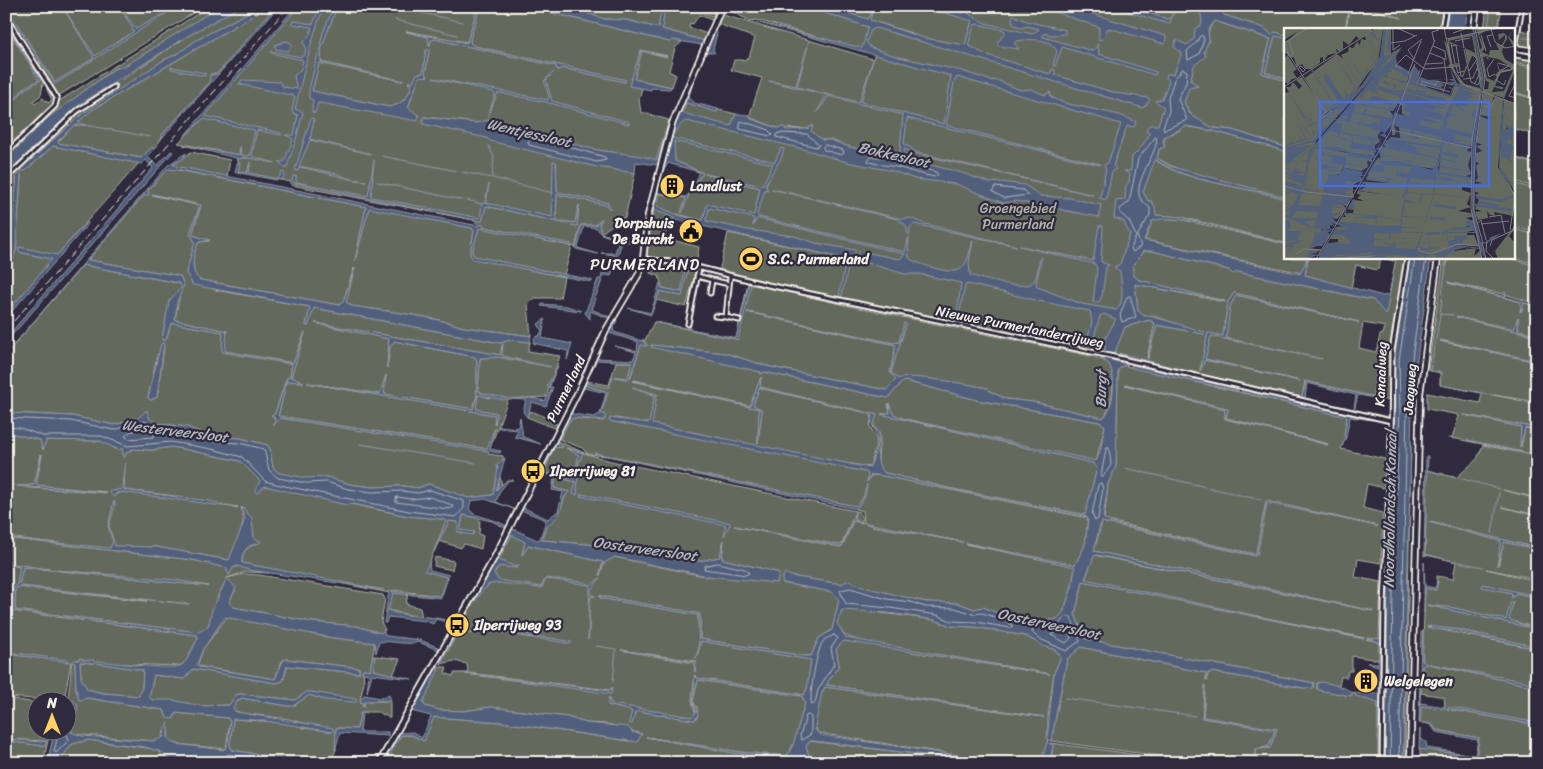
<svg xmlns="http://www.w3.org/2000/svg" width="1543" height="769" viewBox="0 0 1543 769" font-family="Sriracha,sans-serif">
  <rect width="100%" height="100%" fill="#2f2a3d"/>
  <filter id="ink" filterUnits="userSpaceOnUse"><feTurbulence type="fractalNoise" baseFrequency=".02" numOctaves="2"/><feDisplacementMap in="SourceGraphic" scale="10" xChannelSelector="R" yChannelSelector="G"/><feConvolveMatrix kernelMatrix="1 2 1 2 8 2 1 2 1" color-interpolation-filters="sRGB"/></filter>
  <g filter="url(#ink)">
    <path fill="#646a5d" stroke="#acaea2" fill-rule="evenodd" d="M6,6H205L58,96L37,64L40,62L41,64Z
      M210,6H220L125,66L114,69L49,117L6,159V154L59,101Z
      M241,6H260L195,41L179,53L162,61L72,123L69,119L82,106L112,88L111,86L118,82L191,34Z
      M269,6H276L217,74H211L210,82L161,136L162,138L154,149L152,147L142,158L57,143L74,125H85L78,122L92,110Z
      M298,6H335L323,33L310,97L418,115L408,108L419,76H428L425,74L429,51H426L423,74L417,75L413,82L408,83L412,84C409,96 402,105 389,107L312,91L319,63L403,81L321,62V49L337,6H478L467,42L406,31L428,37L430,45L431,40L435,39L556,66L558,70L562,68L625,82V80L474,46L470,43V40L480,6H525L670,42L673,40L683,41L675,48L669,71L676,75L672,87L634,79L642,51L667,56L641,50L630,85L642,88L639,100L641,112L669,120L656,161C626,150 591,155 563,138L492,128L486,122L476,123L424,117L555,156L635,173L625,218H622L601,233L599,225L602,218L596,225H581L575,248L572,246L564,275L474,256L472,253L478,228H483L571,246L480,226L473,220L291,185V182L248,174L250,165L247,173L238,171L239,164L237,158H251L256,130L250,157L241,155L240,148L239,155L178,143L203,119L202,117ZM556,162L557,192L608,203L610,208L606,205L557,194L556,220L575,223L579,205L577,226L486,206L482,221L479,220L481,219L485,205L555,219Z
      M566,6H663L658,28L626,20L604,19Z
      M664,6H679L713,16L717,6H720L712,20L699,15L693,24L690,23L689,28L708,34L705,41L662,29Z
      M684,6H716L713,14Z
      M733,6H803L869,27L863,47L872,24L911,33L825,6H1215L1139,172L1125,269L1126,314L1110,355L719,272L728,233L846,259L703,224L704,221L677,214L664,232L667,231L665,234L668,239L699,247L696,264L647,256L650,216L656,192L686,198L703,173L675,161L672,134L683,101L736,114L730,128L900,161L893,152L878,153L849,147L831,140H822L807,129L777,128L749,117L762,78L731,70L734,60H744L749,57L755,38L718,24L723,15L873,59L875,53L757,20L750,21L731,11ZM972,21L966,50L926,39L965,45ZM705,174L760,186L768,180L754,218L760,188Z
      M1224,6H1349L1345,29H1286L1285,35L1275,32L1272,35L1264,28L1224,15L1222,10Z
      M1350,6H1360L1402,18L1365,6H1446L1442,29H1346Z
      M1487,6H1502L1498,29H1484Z
      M1214,21L1271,39L1262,73L1285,81V147L1232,130L1213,128L1194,118L1189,112L1184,102L1188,88L1198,86L1190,80C1197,60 1188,70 1205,56C1202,46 1208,30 1214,21Z
      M6,27L37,74L33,67L36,66L44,78L41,95L32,102L35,104L43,98L48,103L52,100L47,90V84L54,95L55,103L6,151Z
      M1520,30L1537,33V50L1520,46L1518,42Z
      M1275,35L1285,38V79L1265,72Z
      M1514,56L1537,60V67L1514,62Z
      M1514,63L1537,69V99L1514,92Z
      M1514,93L1537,100V135L1514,129Z
      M64,123L70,125L23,167L25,171L53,146L139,163L57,255L19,252L52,259L51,262L6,314L13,256L16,251L21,175L16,178L17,190L6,291V198L9,178L6,173H14Z
      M1184,126L1214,131L1285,151V197C1246,187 1192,180 1157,158L1159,149L1164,147V137L1181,130Z
      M191,152L230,160L227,177L172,166Z
      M1514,157L1537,164V188L1514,181Z
      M1154,159C1185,183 1247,186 1285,199V243L1181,217L1155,215V207L1151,201H1148L1143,192Z
      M168,168L366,207L355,261L369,207L472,228L474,231L470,254L473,258L564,277L560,298H535L528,304L531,336L463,327C429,315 389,312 352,306L346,302L354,268L343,302L339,305L200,280C189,272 193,252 199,242L209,241L192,235L201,205L152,195L197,205L199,208L190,234L195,242L186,273L215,290L310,307L306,325L308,326L314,308L501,343L509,340L530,342L528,351L560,356L546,397L508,399L488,454L503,456V462L497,466L502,485L497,490L499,476L493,495L468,498L429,484L418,488L403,486L372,487L349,484L327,477L306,479L279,473L273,468L270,449L267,445L240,438L210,436L187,427L156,423L149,418L147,411L137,419L114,425L72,416L6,413V354L83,265L183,284L180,276L88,260L144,195L149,194L148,190ZM180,293L175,320L227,331L224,351L293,363L305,332L291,377L303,382L287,381L278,416L486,449L280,418L274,425L275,418L271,415L275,414L286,379L290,377L292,364L223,352V332L173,323L170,326L166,340H162L167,314ZM315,323L500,355L502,346V356L530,363L498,357L480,358L478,390L490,398L478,394L476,409L496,413L495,424V415L308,383L380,394L386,375L384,394L473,409L477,396V359L475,357L394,341L390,347L387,368L389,339ZM164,347L157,397L151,400L148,398L157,355Z
      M1514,183L1537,190V233L1514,227Z
      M1159,218L1184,220L1285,244L1286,258H1307L1302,273L1145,240L1152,221Z
      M1514,229L1537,235V264L1513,258Z
      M1143,251H1153L1229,270L1233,273L1238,272L1373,300L1386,312L1396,258H1405L1389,353L1390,401L1375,398L1379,365L1374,397L1305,381L1302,397L1145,362L1119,354L1139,362L1113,356L1125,327L1149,320L1155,323L1147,358L1157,325L1204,334L1154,316H1144L1138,311L1135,284L1225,302L1139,280L1133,275V266ZM1234,293L1359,322L1236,295L1230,306L1225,333L1226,338L1239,342L1211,336L1205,359L1300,381L1205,360L1200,371L1208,333L1223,336L1228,302ZM1363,323L1385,327L1383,334L1380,335L1376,352L1359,348Z
      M1308,258H1394V261L1381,258L1379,268L1377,270L1356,265L1351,288L1305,275Z
      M1444,258H1447L1446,267L1449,258H1508L1537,266V304L1504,294L1448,283L1522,302L1521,312L1524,303L1537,306V334L1518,330V317L1514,329L1456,317L1537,336V361L1440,341L1537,362V402L1494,395L1537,404V428L1464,415L1521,427V447L1525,428L1537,430V455L1452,438L1459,415L1427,409V393L1480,403L1482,393L1440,385V373L1428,370Z
      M651,262L684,266L686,271L681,292L662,288L659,276L650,273L649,266L660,268L664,262Z
      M686,266L696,270L686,307L656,300L660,291L682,296Z
      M748,283L863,309L1091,356C1096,358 1105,360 1109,364C1117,375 1112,409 1103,418L1033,402L1006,399L991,392L987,388C970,385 910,374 898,379L891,372L906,324L905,323L899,342L893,343L747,312L896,345L890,372L897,380L886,390L766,366L725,353L651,345L761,372V374L764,372L888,398L902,382L906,381L977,400L1100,422L1105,426L1096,462L905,419L893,414L888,404L890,413L881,414L1093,463L1097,468L1086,515L948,488L885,473C871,463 883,446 879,433C877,429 874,428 873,423L877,415L760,387L761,377L750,406L633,381L759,409L758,443L762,410L753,405L759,388L868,413L872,416L870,426L877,440L870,467L778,452V454L866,472L868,474V481L870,476L878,475L1088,518L1085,545L1075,565L966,544L1075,566L1072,587L1063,613L1057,619L1028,625L983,607L974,609L958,603L926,602L888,595L853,584H841L789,576L783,583L832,592L839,600L832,630L819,638L811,656H803L700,639V614L600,596V598L698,615L699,649L696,658L701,641L811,660L807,689L804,695L696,678L695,675L692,700L696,715L692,717L608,705L632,711L630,723L632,724L635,713L638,711L694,720L697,718V708L693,701L698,680L802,696L805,703L793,746L787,756L740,752L646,737L734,753L785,758L789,763H568L569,756L566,755L565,763H399L400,760L388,757L401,735H412L424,741L433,717L502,722L629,741L642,734L608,724L586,723L567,717L491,707L464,711L439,710L425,706L423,702L439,667H447L445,673L453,676L454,673H465V674L609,692L610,690L468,673L467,664L454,661L441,664L458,632H464L462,624C470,608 480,588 497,580L494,573L499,566L517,568L497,559L500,557L512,534L525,542L522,555L528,545L603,562L600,575L604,563L614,557L704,576L725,577L776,572L722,559L724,540L720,557L695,562L618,547L542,540C544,524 554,521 560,510C564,503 563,497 569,492L554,488L556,476L544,472L554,447H563L555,442L545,462L555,440L587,454L611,461L860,512L862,517V522L854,520L855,512L842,544L839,545L734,526L841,547L843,545L853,521L864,523L863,511L856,509L858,507L616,457L588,454L582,448L556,438L566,422L558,437L560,438L569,421L573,418L603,421L601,413L608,392L584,385L581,391L586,381L609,385L616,362H632L628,378L616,377L630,379L641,345L646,346L644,342L654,322L736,338ZM651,394H657L651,424L720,438V442L609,421L616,418L649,424L655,395ZM567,448L583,453L578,464L577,494L576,482L560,478H574L579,455ZM865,523L962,542H963L873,526ZM477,626L571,642L526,637L479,627L477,632L467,633L474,632ZM621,650L696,661L695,672L694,663Z
      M1122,365L1347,417L1344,436L1346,437L1341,449L1385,459L1384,488L1367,484L1363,508L1383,513L1381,563L1358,559L1355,577L1381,582L1379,639H1366L1379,642V660L1352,656V671H1348L1347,677H1341L1339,686L1317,683V689L1351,696L1353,692L1378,703V763H1254L1257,749L1270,748L1277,729H1270L1275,730L1270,746L1256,749L1253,763H1211L1051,741L1067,659L1081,647L1206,673L1207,681L1208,673L1213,672L1304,688L1314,683L1085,639L1075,614L1083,581L1364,638L1087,581L1085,580L1094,555L1373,611L1094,551L1102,522L1256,556L1267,502L1377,526L1266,501L1256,553L1254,554L1104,520L1108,484L1116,466L1118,370ZM1125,385L1226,408L1228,409L1226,418L1328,444L1225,419V409ZM1205,691L1203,717L1268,728L1202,718Z
      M529,411C541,413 546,419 557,424L556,429L527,417Z
      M6,432L40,440L43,450L46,440L100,441L107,442L115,449L122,448L124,458L127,452L133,449L153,450L171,447L183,449L240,461L260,481L255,491L265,486L408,516L443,519L446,521L426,571L447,577L440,596L393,590L390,593L384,592L242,563C241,548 251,547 260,541L254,540L251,518L243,508H241C248,521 236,547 229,560L156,547H115L113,542L110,548L104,549L6,537ZM42,454L36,485L106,492L31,488L21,486L34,485ZM125,463L124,490L168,495L238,507C214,508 128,484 114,495L109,492L122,489Z
      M1411,442L1405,763H1403Z
      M1483,445L1537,456V498L1503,490L1537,499V515L1502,507L1537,516V548L1429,522L1501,541L1498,566L1504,542L1537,549V579L1486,569L1537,581V596L1482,586L1512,593V598L1516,593L1537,598V628L1508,620L1513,602L1506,620L1454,608L1427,605L1537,629V647L1460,630L1427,627L1537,649V685L1429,664L1537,687V707L1532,722L1447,709L1537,725V763L1485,757L1512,763H1420V749L1476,756L1479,738L1436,730L1432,724L1420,723L1421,706L1445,707L1444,697L1421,693L1425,588L1436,590L1437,576L1453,579L1456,562L1425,554L1427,470L1456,478L1477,459Z
      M463,515L478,518L480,521L479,534L483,536L481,549L464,544L461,548L439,541L449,521L458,522L460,530Z
      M6,538L193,560L227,568L229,575L233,568L239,566L269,573L245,572L227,578L244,574L259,575L383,595L385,599L381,622L385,630L381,633L356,626L311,622L233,607L229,602L235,591L228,579L219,593L209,624L206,628L198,632L15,610V590L18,587L147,601L21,586L19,585L23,567L208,586L171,580L55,570L6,563Z
      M435,557L454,561L452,570L434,566Z
      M6,564L20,567L17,585L13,590L12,611L197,635L198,638L185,663L179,666L98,663L143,670L142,688L139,696L103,693L86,689L81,678L80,662L93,663L80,658L73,662H75L76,689L80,700L87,698L164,710L166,716L174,718L176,713L228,718L230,721L226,749L176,744L168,738L169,728H165L162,739L154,741L72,734L71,726L78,705L73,700L68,706C67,693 72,677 71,662L64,701L6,697V654L69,661L6,652Z
      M392,593L408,594L406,604L420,608L422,618L388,610Z
      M851,609L935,620L951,626L976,627L1026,636L1043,646L1056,650L1061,657L1054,673L1048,717V740L1041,763H1007L818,733C811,723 819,697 825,687L1044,717L826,685L839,665L836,649L844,641L868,643C849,637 829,636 841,610ZM869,643L1050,674L913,652Z
      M227,617L327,637L375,643L370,670L363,669L364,683L360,700L364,707L365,701H390V718L378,712H361L357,729L336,728V750L332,758L304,763L289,757L278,758L232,750L230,745L233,719L290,723L304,728L333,731L289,719L240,713L233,710L234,704L242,698L288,706L295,705L309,695L327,700V695L307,692L295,700L240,694L236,695L229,705L201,706L152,700L149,697L154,675L184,679L193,669L276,683L283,681L287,666L359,673V668L286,659L282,661L275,679L197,666L203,649Z
      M375,656L400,659L393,675L373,670Z
      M6,698L37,703L38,732H50L43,763H6V741L45,746V741L6,739Z
      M88,740L155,749L167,758L174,759H208L243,763H58L72,744Z
      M810,741L989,763H811L806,746Z
      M1050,743L1200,763H1050L1053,745Z"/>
    <path fill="#515f7b" stroke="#9299a7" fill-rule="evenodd" d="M62,6L95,56L133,32V29L119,6L136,29L178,6L55,84L6,10V7L55,82L94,58Z
      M220,6H241L191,34L80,104L10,170H6V159L49,117L114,69L125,66Z
      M260,6H269L92,110L78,122L85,125H74L58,141V143L141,158L152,147L154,149L148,157L156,165H158L171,151L173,152L6,342V338L153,168L146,160L141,164L53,146L25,171H21L23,167L81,115L162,61L179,53L195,41Z
      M276,6H279L162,138L161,136L210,82V75L217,74Z
      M296,6H299L205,116L281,133V135L257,130L252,155L253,157L275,163L243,157L240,159L183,145L239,155L240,146L241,155L250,156L255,130L203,119L185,135Z
      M306,6H324C311,39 303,74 295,109L303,112L295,143L286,169L279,162H284L293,140L292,138L285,135H294L298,115L292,112L295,96L239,84L242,80L280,82L283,87L297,89L294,76L301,69L303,60L271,53V51L301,57L305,55L306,47L303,43L310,34L312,27L292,24L293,21L313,24L318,12L305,8Z
      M334,6H337L321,49V62L403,81L319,63L312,91L389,107C402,105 409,97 412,84L408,82H413L417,74L423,73L426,50H429L425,74L428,76L419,77L408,107L419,116L417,121L320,103H318L315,113L312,112L313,100L309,98V90L323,33Z
      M478,6H480L470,40V43L474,46L626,80L625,82L562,68L558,70L556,66L435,39L431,40L429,46L428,37L406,32L467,43Z
      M525,6H566L604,19L626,20L658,28L662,6H665L662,29L705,41L702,45L673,40L670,42Z
      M803,6H825L868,19L873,10L870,20L924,38L965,45L972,21L922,6H940L963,13L966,7L969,14L985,23L1032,34L1039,29L1027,26L1022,28L1013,24L1012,18L1014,15C1027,24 1049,25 1065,30V34L1051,35L1046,33L1042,35L1043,37L1093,51L1098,44L1099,54L1156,72L1155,75L1062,47L1055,66L1053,65L1057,52C1052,37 1029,39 1016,41L1014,43L1019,49L999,46L997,43L1005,33L1004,30L978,24L974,25L968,45L984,54L1050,74L1052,69L1055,70V75L1116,93L1148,98L1150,100L1143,108L876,28L871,30L866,42L871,48L899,57L962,71L989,80L999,81L1020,90L1031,89L1045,95L1050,92L1051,97L1064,103L1120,115L1136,122L1134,127L1127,126L1113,166L1116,169L1112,171L1106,200L1100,198L1106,169L1104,165L1108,163L1121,124L957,77L954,82L946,125L1100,164V165L907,118L904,144L919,153L1093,195L918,154L904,149V153L915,161L962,173L990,183L1000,182L1025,185L1040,196L1070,198L1101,205L1099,217L1016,201L1003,203L956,184L915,179L893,171L847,162L807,150L687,121C679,122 679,132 672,134L707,44L715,30L717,33L713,50L715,53L707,52L696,72L689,97L694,103L718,109L717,112L686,103L682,113L731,126L736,114L749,115L751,119L777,128L784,127L786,130L807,129L813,125L811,131L822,140H831L849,147L878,153L900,152L903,115L829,96L816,113L827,95L769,81L796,86L809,41L797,87L859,102L873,60L861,102L944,124L951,76L756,22L862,48L868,27Z
      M1036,6H1066L1166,36L1165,44L1108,28L1103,39L1099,40V27Z
      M1109,6H1125L1167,19L1171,18L1172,9L1163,6H1177L1169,24Z
      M1208,6H1224L1222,10L1224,15L1264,28L1272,35L1275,32L1285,35V38L1275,36L1265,72L1285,79V81L1262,73L1271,39L1215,21L1208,29L1209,40L1204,52L1206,56C1189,70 1197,59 1190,80L1198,86L1189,88L1184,102L1189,113L1194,117L1213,128L1232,130L1285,147V151L1214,131L1186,126L1164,137L1163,143L1165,147L1159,149L1157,158L1169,166L1285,197V199C1247,186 1186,183 1155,159L1143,192L1148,201H1151L1155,207L1156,215L1181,217L1285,244C1256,237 1178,211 1152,221L1144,240L1300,274L1308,258L1305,275L1383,296L1389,295L1393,275L1386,315L1373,300L1238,272L1233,274L1229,270L1153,251H1143L1133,266V275L1139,280L1225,301L1135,284L1138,311L1144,316C1152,315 1193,329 1205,332L1204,334L1157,325L1148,359L1155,323L1149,320L1125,327L1112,360L1128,365L1122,366L1118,370L1116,466L1108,484L1103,518L1112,523L1254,554L1256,553L1266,501L1377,526L1267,503L1257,556L1102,522L1099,528L1094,551L1373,611L1097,555L1094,556L1085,579L1364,639L1083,581L1075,614L1085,639L1314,683L1313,688H1304L1213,672L1208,673L1206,681V673L1081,647L1067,659L1051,741L1047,740L1054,673L1061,657L1056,650L1043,646L1026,636L976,627L951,626L935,620L889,613L842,610L837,623L846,638L1050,674L844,641L836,649L839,665L826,685L1044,717L825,687L822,692L815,726L816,731L821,735L1007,763H989L814,741H810L806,746L811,763H789L785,758L734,753L646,737L740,752L787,756L793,745L805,703L802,696L698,680L693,701L698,715L694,720L638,711L635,713L632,724L629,723L632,711L608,705L609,697L611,704L692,717L696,713L692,700L695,686L694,675L696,678L804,695L807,689L811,660L701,641L696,658L699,649L698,615L600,598V596L697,613L700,615V639L803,656H811L819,638L832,630L839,600L832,592L783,583L782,579L785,573L790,576L841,584L850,580L859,586L926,602L958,603L974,609L983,607L1028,625L1057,619L1063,613L1072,587L1075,567L966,543L1075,565L1085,545L1088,520L1087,517L878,475H871L867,482L868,474L866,472L609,421L610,418L649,423L655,395L632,387L657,394L652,424L865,467H870C873,458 878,448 877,439C876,428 870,428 872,416L868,413L759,388L753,405L762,410L758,443L759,409L634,380L750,406L761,377L760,387L877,415L873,426L879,433C879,445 873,464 885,473L948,488L1085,515L1097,468L1093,463L881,414L890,413L889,403L893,414L905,419L1096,461L1100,452L1105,426L1100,422L977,400L906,381L902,382L888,398L764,372L761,374V372L651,347V345L725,353L766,366L886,390L896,380L890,372L896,345L748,312L893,343L899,342L904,323L906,324L891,372L898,379C908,373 972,385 987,388L991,392L1006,399L1033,402L1103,418C1114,408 1116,380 1110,366C1108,362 1104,361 1102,358L1110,359V354L1105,353V339L1116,319L1103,314L1100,316L1092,344L1087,341L1092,322L1090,311L1048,303L968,284L965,285L959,316L957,315L961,283L919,274H905L857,260L859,251L900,259L905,254L757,218L753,226L754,218L709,208L706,221L748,230L794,236L816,243L855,250V259L849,264L841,298L849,301L790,288L839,297L846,259L676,220L667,232H663L675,218L654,210L648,242H622L611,276L605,275L603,278L591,309L617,320L613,329L614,332L642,341L643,339L644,343L647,344V346L641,345L629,380L615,377L628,378L632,362L598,360V358L633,360L636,352L614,346L637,351L638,342L609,333L615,321L590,311V319L585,313L598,279H601L602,274L609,272L615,257L614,255L601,253H615L619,240L601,234L597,228L584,226L578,248L598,254L576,249L581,225H596L602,218L599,225L601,233L621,239L647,241L658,189V193L685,197L689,195L682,213L681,212L686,198L660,194L657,206L680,216L703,220L707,204L754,215L760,188L705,174L762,186L773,164L674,141L675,161L703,173L695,183L699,172L668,163L662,174L672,138L775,162L781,148L784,149L781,158L765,185L768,190L765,189L757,214L759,217L905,252L909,237L908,255L911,260C922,264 955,278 963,267C969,260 970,249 973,241L969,262L970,275C981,279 1027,292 1034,281C1039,274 1037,261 1042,256L1036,283L1037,287L1082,304L1116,310C1126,302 1121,283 1120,271L1114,267L1120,264L1130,234L1123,221L1114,218L1116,201L1125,200L1126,186L1129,182L1130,174L1124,171H1131L1132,157L1140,149L1150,134L1146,131L1149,125H1158L1164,107L1155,101L1162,99L1169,81L1166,77L1167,74H1174L1182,53L1174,47L1176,40L1187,45L1194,39L1195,29L1202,24L1201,14L1190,9L1206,10Z
      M1449,6H1468L1465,29H1446Z
      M6,24L41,80L25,89L6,110L25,87L39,80Z
      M287,41L291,43V47L288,51L276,49L275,45Z
      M641,50L667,57L642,51L634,79L671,87L670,89L652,88L651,90L629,86Z
      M171,67L205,73V76L171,69Z
      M554,72L546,80L552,101L629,122V124L546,102L500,93L497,94L488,117L495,94L493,92L433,78L548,100L549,96L544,81Z
      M423,117L476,123L488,120L493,128L563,138C591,155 626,150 656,160L670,120L657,165L636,162L635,173L597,167L490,141L487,138L423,124Z
      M311,118L314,119L310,139L371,154L310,140L299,166L338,174L349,179L366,181C344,179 322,171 299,167L298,171L295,170Z
      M186,153L183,159L172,164L178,167L177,170L168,169L148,190L149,195H144L88,260L180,276L184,285L177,302L175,320L227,331L225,351L293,363L305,332L291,377L304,382L287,381L278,416L487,449L495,427L490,449L501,451L500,453L280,418L274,425L275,418L271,415L275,414L287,378L290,377L292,364L222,352L223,332L173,323L170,326L166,340H162L169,301L182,287L179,283L83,265L6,354L168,165Z
      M374,160L371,197L480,218L482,204L485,203L489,184L486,203L552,217L553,161L556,162L557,192L608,203L610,209L606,205L557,194L556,220L575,223L579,205L577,226L486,206L482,221H480L294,183L292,180L293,176H296V182L368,196Z
      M250,162L249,173L278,179L282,172L285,174L283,179L276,180L235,172L237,163H240L238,171L247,173Z
      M180,167L479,226L482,224L484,227L571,244L572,246L479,228L472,252L474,256L592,280V282L473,259L470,254L474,231L472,228L369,208L355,261L366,207L180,170Z
      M17,174H21L16,251C11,258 10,288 6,300Z
      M772,189L902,219L910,218L925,224L1017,246L914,224L912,225L909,229L910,234H908L906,225L897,219Z
      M152,194L201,205L192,235L210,240L199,242C193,252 189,272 200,280L339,305L343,302L355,268L346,302L352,306C389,312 428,315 463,327L531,336L530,342L509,340L501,343L314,308L308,326H306L310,307L193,285L186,273L195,242L190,234L199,208L197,205Z
      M87,222L88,224L6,318V314L52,259L19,252V247L57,255Z
      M1099,226H1103L1101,262L1109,265L1106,267L1102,296L1099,302H1093L1097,269L1095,264L1020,246L1093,261Z
      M1410,258H1431L1416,366L1412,408L1403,763H1385L1389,537L1395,411L1394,360Z
      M686,266L688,269L682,296L660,291L651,315L628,308L651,313L660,283L662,288L681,292Z
      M1448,282L1503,296L1505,292L1506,297L1537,306L1524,303L1520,312L1521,302Z
      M754,283L796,294L755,285L751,286L738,340L654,322L736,338L749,285Z
      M1234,293L1359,322L1236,295L1230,306L1226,338L1322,359L1211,336L1205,359L1300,381L1205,360L1200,371L1208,333L1223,336L1228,302Z
      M542,304L567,306L581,311L541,306Z
      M1456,317L1514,329L1518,317V330L1537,336Z
      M545,319L542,338L572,344L567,360L568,351L533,343L535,337L539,336L542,331L538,324Z
      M315,323L500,355L503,344L502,356L551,367L498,357L480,358L478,390L480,393L506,398L505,400L478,395L476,409L496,413L497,416L494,424L495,415L307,383L380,394L386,375L384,394L473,409L477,396V360L475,357L394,341L390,347L387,368L389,339Z
      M1440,340L1537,361V362Z
      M164,343L157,397L151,400L148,398L161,344Z
      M1119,353L1194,373V375L1139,362Z
      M1131,365L1234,388L1239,391L1132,368Z
      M1378,365L1375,398L1358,395L1354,411L1197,375L1198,374L1302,397L1306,383L1304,381L1373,397ZM1307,383L1356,395L1354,409L1305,398Z
      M558,366L549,387H553L546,406L532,402L527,417L523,412L526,400L510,399L531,398L545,401L551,390L547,386Z
      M1125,384L1226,408L1228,409L1226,418L1328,445L1225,418V409Z
      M584,385L608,392L601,413L605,415V420L573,418L569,421L560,439L557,438L573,407L572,414L594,417L600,414L606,393L584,388L582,391Z
      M1242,390L1245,391L1372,420L1350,417L1346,437L1344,436L1347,417L1241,392Z
      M147,410L149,418L156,423L187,427L210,436L240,438L267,445L270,449L273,468L279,473L306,478L327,477L349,484L372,487L403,486L418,488L429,484L468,498L493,495L498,469L497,465L505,458L496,490L507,480H513H509L500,491L496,502L514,509L485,499L471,501L469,509L474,514L496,521L537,540L540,539L546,520L521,510L524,508L548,519L558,511L563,492L552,490L554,477L540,472L556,442L563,447H554L544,472L556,476L554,488L569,492C562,497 563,506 559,514C553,524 543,524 542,540L618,547L695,562L720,557L723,540L722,559L776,572L779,574L777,583L707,576L705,577L703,575L615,557L604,563L599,576L603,562L528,545L522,555L525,542L512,535L499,557L511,531L492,521L463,515L460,530L475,532L472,535L458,532V522L449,521L434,552L446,521L443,519L408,516L354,504L347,505L265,486L257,493L255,492L260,481L240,461L183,449L171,447L153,450L133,449L127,452L124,458L122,448L119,450L100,441L46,440L43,450L40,440L6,432V413L72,416L114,425L137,419Z
      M1464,415L1537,428V430L1525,428L1520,447L1521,427Z
      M520,417L523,437L541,444L515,437L518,430L499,428V426L518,428Z
      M1467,440L1537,455V456Z
      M566,448L583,453L578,464L577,495L573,494L576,482L560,478H574L579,455Z
      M594,453L856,506L863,498L867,484L865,497L856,509Z
      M41,454L36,485L106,493L17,486L34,485Z
      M1426,456H1428L1425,556H1424Z
      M125,463L124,490L209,501L238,508L122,492L116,493L114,497L109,492L122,489Z
      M581,494L730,523V524L724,536L726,525L580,496Z
      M114,501L115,505L109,526L115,546L156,547L229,560L245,519L241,507L252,518L254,539L260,541V543C248,544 241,551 242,563L384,590L250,570L237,566L233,568L229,575L226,568L193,560L6,538L110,548L113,542L108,526Z
      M855,512L854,520L861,523L853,521L843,545L841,547L734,526L839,545L843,544Z
      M1430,522L1537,548V549L1504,542L1497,566L1501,541Z
      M866,523L963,542L873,526Z
      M497,559L516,567L519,564L517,568L499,566L494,573L498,580L541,587L546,578L583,582L591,585L600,578L591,590V595L595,596L591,597C587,611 591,626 588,640L590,585L546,579L542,587L540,588L500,583L489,584L471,605L461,628L465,631L458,632L441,664L444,652L418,642C407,646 392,640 379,642L376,653L375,643L327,637L225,617L203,649L197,664L199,667L275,679L283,661L286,659L359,668V673L287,666L283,681L276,683L193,669L184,679L154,675L149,697L152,700H172L201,706L229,705L236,695L240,694L295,700L307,692H311L356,699V702L326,700L309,695L293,706H288L242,698L238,700L233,708L236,712L333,728V732C299,727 267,719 233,719L230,745L232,750L278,758L289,757L304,763L169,759L162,752L145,747L88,740L72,744L58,763H47L54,733L68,732V706L73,700L78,705L71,732L82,736L154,741L164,737L165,728L168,723V738L176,744L224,750L228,745L230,721L228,718L176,713L173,719L167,718L164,710L87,698L79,700L76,689L75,663L72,662L75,660H94V663L80,662L81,678L87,689L103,693L139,696L142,688L143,670L97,663V661C111,662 174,671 182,665C189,659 194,645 198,638L197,635C135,627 74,618 12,611L13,590L17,585L20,567L6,563L55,570L176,580L208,586L23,567L19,584L21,586L189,604L18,587L15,590V610L198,632L206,628L209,624L212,610L227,578L236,588L229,602L233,607L311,622L356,626L381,633L384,630V634L387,636L420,640L445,650Z
      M1424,562L1425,586L1435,588L1438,581L1436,590L1425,588L1424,613Z
      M429,563L430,570L449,575L441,598L393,593L388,610C404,619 444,614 452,624L436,619L433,624L426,621L388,617L386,623H384L389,591L440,596L447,577L425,571Z
      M1482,584L1537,596V598L1516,593L1512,598V593L1482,587Z
      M1511,601L1513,602L1509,620L1537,629L1427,605L1454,608L1506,620Z
      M477,625L571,642L570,644L480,627L475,634L466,633L474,632Z
      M1428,626L1460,630L1537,647V649L1455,631L1433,629Z
      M1421,632H1423L1422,661L1427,664L1422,666L1420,703L1445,707L1444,709L1421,706L1420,723H1419Z
      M1367,638L1381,639L1379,763L1378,703L1355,696L1356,693H1379V666L1367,663H1379V642Z
      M621,650L696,662L695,672L694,663Z
      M6,652L69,660V662L6,654Z
      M373,656H375L373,670L412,679L372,674L367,692L369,674L362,673L363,669L370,670Z
      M1429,664L1523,681L1537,685V687Z
      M437,666L438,671L423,702L425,706L439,710L464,711L491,707L567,717L586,723L628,727L633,733L642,734L637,742L502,722L434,717L424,741L412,735H401L385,763H382L399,733L413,732L422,738L431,716L411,711Z
      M465,673L609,691L612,687L611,694Z
      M1322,682C1331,684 1349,687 1352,694L1351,696L1318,690L1317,683Z
      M1205,685L1203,717L1277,729L1270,748L1257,749L1254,763L1256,749L1268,748L1275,730L1202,718Z
      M364,695L380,698L389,695L391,700L365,701L362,707L363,703L360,702Z
      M1448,707L1532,722L1536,707L1535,722L1537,725L1448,709Z
      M361,712L366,713L362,714L360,732H388V736L340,733L335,750L336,728L357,729Z
      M1425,723L1432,724L1436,730L1479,738L1476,756L1419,749L1420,729V739L1426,742L1427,748L1475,755L1478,740L1436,732L1431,725Z
      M6,739L41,742L46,741L45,746L6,741Z
      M1047,742L1053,745L1050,763H1041Z
      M333,755L335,760L345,763H308L332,758Z"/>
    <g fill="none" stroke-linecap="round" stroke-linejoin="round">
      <path stroke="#b3b7bc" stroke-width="1" d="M1200,36H1203L1204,40L1199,54L1188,60L1187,51L1197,42Z
        M1183,69L1187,71L1186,83L1178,99L1187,120L1164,130L1163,127L1169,111L1168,98L1174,80Z
        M741,121L767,129L773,135L770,136L740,129Z
        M778,133L807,134L819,145L816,147L776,137Z
        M1156,137C1161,147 1137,176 1139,193C1139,200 1146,204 1150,208V215L1137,236L1141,246L1133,252L1131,249L1136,236L1129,221L1120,213V209L1129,202L1138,159Z
        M530,140L562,143L569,147L605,157L606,160L597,162L529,145L528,142Z
        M825,145L843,150L844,153L841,155L824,150L823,147Z
        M871,157H900L913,166L936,172L938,175L935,177C921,175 909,170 896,167C886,165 877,165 868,161Z
        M995,187L1023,190L1028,195L1004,198L993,192Z
        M1130,296L1136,317L1122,322L1120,315L1127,297Z
        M6,418L71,421L114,430L145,421L154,427L186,432L209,441L239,443L264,449L269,470L278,478L306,483L327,482L348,489L372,492L402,491L418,493L430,490L464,501V508L456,517L409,511L280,485L265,481L242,457L212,449L171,442L128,446L101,436H43L20,428L6,427
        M144,429L154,434V437L129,439L125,436L130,432Z
        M1109,448L1111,465L1102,478L1101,476L1106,449Z
        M1101,483L1103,488L1098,519L1095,521L1092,514L1098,485Z
        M397,497L411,499L430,497L452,505L454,507L449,509L396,502Z
        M718,563L745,569L749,573L746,575L704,569L705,566Z
        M850,588L887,599L911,602L925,607L955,608L974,614L982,613L1005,620L1013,626L1010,628L976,622L951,621L937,615L890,608L846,604L840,591Z
        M1067,616L1071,617L1080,641L1066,651L1038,638L1032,632L1033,629L1058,624Z
        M1064,628L1067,629L1071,638L1066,643L1051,635Z
        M834,635L838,638L831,648L834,664L818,690L815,703L812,705C808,699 817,646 824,640C826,638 831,637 834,635Z
        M809,715L811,717V734L802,740L800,736L806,716Z
        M59,732L54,751L56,753L69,740L66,732
        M228,763L226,756L229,754L276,763
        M1390,763L1394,538L1400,411L1399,360L1415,258
        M1399,763L1407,407L1411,365L1426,258"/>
      <path stroke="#9299a7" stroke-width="1" d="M367,6L383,10
        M450,6L465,10
        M400,8L462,22
        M395,20L457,35
        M717,28L722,15
        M1488,29L1491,6
        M1523,38L1537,39
        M85,125L150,137
        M382,156L457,171
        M1514,158L1537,165
        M462,172L492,178L494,158L489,146
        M493,178L553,193
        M377,182L462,200
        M658,189L661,178
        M467,200L482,204
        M1442,294L1447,260
        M1442,298L1440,314L1453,315
        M1436,340L1440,314
        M1432,362L1435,341
        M1431,365L1430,371L1441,372L1440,385L1497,396
        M586,383L609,388L613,376
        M572,411L582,390
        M1448,438L1454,439
        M360,444L476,463
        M1125,468L1261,500
        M1431,471L1444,474
        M1451,476L1500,489
        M6,484L14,485
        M1492,533L1499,493
        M1425,555L1483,567
        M596,646L616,649L613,682
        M1065,698L1195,716"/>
      <defs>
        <path id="street" d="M6,17L57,98L55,106L6,153
          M1442,29L1446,6
          M1514,54L1522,6
          M6,172L12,173L77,111L114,87
          M643,259L681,263L768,285L1101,354L1391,421
          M697,276L712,280
          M710,293L712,280L729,284
          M715,316L726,317L730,277
          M726,317L739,320
          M688,324L699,268
          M1382,763L1384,605L1391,441L1392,351L1407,258"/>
        <path id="secondary" d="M1474,29L1477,6
          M379,763L494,558L577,394L606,330L639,274L643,259L648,215L672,124L722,6"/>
        <path id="primary" d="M1514,48L1537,51
          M1514,54L1537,58
          M1410,763L1420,394L1438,258"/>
      </defs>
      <use href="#street" stroke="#f4f1e8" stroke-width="7"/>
      <use href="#secondary" stroke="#f4f1e8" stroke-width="8"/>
      <use href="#primary" stroke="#f4f1e8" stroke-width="8"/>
      <use href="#street" stroke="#2f2a3d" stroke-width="3"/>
      <use href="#secondary" stroke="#2f2a3d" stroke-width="4.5"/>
      <use href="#primary" stroke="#2f2a3d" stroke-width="4.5"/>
      <path stroke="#f4f1e8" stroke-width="1" stroke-dasharray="8 4" stroke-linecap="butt" d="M6,330L289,6"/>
    </g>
  </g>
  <defs>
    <symbol id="building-disc" viewBox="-11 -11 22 22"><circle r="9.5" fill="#ffd166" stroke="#2f2a3d"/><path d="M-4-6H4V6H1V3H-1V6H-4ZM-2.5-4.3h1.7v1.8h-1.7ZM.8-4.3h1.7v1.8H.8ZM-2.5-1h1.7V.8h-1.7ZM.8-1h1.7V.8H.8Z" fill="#111"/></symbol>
    <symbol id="civic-disc" viewBox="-11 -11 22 22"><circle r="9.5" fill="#ffd166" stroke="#2f2a3d"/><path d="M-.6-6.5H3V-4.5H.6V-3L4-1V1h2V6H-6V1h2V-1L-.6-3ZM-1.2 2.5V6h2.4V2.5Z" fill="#111"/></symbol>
    <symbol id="stadium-disc" viewBox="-11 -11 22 22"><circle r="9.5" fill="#ffd166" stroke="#2f2a3d"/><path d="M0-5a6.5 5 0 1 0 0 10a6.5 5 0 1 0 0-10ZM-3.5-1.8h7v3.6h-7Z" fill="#111"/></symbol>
    <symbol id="bus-disc" viewBox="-11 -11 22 22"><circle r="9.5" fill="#ffd166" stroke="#2f2a3d"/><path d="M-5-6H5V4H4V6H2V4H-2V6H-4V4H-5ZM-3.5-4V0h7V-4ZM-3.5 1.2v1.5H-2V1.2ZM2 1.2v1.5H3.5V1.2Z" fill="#111"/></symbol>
  </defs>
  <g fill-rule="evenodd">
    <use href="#building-disc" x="658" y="172" width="28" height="28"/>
    <use href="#civic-disc" x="677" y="217" width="28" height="28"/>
    <use href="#stadium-disc" x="737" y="245" width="28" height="28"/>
    <use href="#bus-disc" x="519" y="457" width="28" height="28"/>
    <use href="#bus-disc" x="443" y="611" width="28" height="28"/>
    <use href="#building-disc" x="1352" y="667" width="28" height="28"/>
  </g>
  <g text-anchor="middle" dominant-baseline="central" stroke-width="4.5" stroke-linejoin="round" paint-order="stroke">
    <g font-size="14" font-weight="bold" fill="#f4f1e8" stroke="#2f2a3d" text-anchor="start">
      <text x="690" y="186">Landlust</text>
      <text x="674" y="223" text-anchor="end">Dorpshuis<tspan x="674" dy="16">De Burcht</tspan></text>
      <text x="768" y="259">S.C. Purmerland</text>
      <text x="550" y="471">Ilperrijweg 81</text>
      <text x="474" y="625">Ilperrijweg 93</text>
      <text x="1384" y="681">Welgelegen</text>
    </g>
    <g font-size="14" fill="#b3b4a9" stroke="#2f2a3d">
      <text x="1018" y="208">Groengebied<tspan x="1018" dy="16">Purmerland</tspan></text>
    </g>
    <g font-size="14" fill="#f4f1e8" stroke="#2f2a3d">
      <text transform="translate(1020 327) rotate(11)">Nieuwe Purmerlanderrijweg</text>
      <text transform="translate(1381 374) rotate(-88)">Kanaalweg</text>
      <text transform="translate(566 389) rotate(-64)">Purmerland</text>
      <text transform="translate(1410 389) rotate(-86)">Jaagweg</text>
    </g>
    <g font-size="15" font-style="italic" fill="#b3b7bc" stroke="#2f2a3d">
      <text transform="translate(529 133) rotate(13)">Wentjessloot</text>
      <text transform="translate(894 155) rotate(13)">Bokkesloot</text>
      <text transform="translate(1101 389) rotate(-89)">Burgt</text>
      <text transform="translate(175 431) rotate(7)">Westerveersloot</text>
      <text transform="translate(1390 509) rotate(-89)">Noordhollandsch Kanaal</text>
      <text transform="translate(645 549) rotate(8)">Oosterveersloot</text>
      <text transform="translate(1049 624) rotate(12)">Oosterveersloot</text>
    </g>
    <g font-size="16" letter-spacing="1" fill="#f4f1e8" stroke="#2f2a3d">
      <text x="645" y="264">PURMERLAND</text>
    </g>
  </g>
  <g transform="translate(1284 28)">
    <rect width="231" height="231" fill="#2f2a3d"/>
    <path d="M0,0H86L88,3L75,11L72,8L65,17L59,13V21L55,24L52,20L53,25L44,27L39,34V29L36,30V35L27,41H21L18,36L13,39L10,30L4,28L13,41L9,44L13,50L8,51L4,56L0,53V30L4,27L0,24V16L13,4L0,12ZM95,0H99L94,35L85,44L69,67L41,86L36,92L69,68L95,35L100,0H107V26L118,19L110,30L112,41L125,48L123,55L167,68L171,56L177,58L167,40H161L167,39L164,38L166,36L160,12L164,18V11L189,6L198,51L188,118L160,114L183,119V123L188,124L184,137L187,146L180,149L187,151V160L178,159V162L187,165L183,176L187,179L174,183L187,185L188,189L182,190L189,193L182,198L191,202L183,204V207H190L196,221L194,218L175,217L169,219L170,223L192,220L190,228L196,223L198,231H33L47,227L38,224L44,221L41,218H47L46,215L54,214V211H45L52,199L64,198L55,194L58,189H62L60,186L62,182V185H69L70,181L69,182L63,181L68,180L65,178L69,172L80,173L73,170L77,167L73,166L74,163L97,166L75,162L82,159L80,154L106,155L82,151L92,132L97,130L94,119L102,120L100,116L107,109L116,110L115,99L110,97L112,103L111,107H108V95L113,93L111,85L128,90L118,86V78L114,75L109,83L105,82L109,87L108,91L86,87L105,93L94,107V112L97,113L91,117L90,128L66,125L52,119H34L88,130V134L83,133L84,139L77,143L61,140L60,137L56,146L51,147V150L44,148V150L62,152L52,150L57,147L60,141L79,146L75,147L78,152L69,157V169L65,170L64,178L59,177L62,181L57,187L53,191L45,188V196H40L37,203L41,205L36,206L42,209L31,210L41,212L37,217L27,220L37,222L31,224L33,226L26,223L23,231H0V65L5,64L2,59H6L9,54L15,61L18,58L12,52L18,49L40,81L21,50L53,26L59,31L57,27L64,24L65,19L69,20L73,14L76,17L77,11L82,12L81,8ZM188,8L191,25L181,20L184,37L182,38L178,48L174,46L177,49H179L188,28L192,29L196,60L181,56L173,48L169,40L175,37L168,36L165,15L180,20L164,13L178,10L180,18L179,10ZM91,45L93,46L31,117L32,113ZM158,117L155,144L174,148L122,137L152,141ZM192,0H206L195,7L201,20L198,24L205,27L206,22H215L212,16L218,17L221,11V7L215,12L214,6L220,5L223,8V11L230,0L225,9L231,15V22L224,9L219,18L223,20H219L218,24L221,31L229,36L231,33V42L220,70L210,67L208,78H198L200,61H204L205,54L202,53L196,22L198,19ZM204,28L202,30L205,32L204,29L214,31L221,35L219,40L222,35L227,41L216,42L212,33L215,43L211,47L213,49L210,53L203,50L199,29ZM229,42L220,63L208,64L210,59L217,61H219V59L211,58L215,48L222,52L215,48L217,45ZM212,69L219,71L214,139L231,167L229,188L210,184L211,188L206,187L203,183L204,190L194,192L191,184L198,183L191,181L195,172L191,167L195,165L191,164V156L198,155L191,153L194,150L192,138L195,135L192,134V125L198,123L192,118L198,117L192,114L196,88L205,92L207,89L196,87L198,79H207ZM220,71L231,76V103L223,98L222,101L231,105V164L215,139ZM231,197V207L230,202L225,208L231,215V231H214L211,223Z" fill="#646a5d" fill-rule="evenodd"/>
    <path d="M94,0L89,4L94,12L95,9V27L92,33L84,42L76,56L71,60L67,66L63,70L25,94L18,87L24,97L31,94H33V93L32,105L29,109L28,110L6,117H0L4,116L1,111L4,116L8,115L5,110L9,115L13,114L11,110L13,113L17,112L13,104L18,112L22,111L12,94L23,111L27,110L18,97L15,98L18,96L14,89L21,101L24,99L22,101L27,110L30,107L27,102L32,105L33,95L25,98L15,83L18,86L1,59L25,94L26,89L28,92L32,90L40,82L19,48L30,65L35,63L31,65L42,82L46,80L42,74L46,80L50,77L28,43L24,45L32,40L29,42L33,50L38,48L32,40L40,50L41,46L44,48L43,45L59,71L62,70L60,62L64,68L71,60L51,28L72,59L75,56L58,28L76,56L78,50L64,27L79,50L82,44L77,37L82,44L83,42L86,39L80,30L86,39L90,35L87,28L91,34L94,28L82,8L85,14L89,11L86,14L94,27L95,14L86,5ZM38,48L55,74L51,77L34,51ZM99,0H102L100,28L109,27L103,20L106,0L107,25L118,19L103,32L92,46L118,21L112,28L113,36L126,44L130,37L135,43L137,41L133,57L137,49L144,52L169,51L166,40L173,55L193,64L176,60L194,67L186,66L191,71L185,69L184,74L189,76L184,74L183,79L189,81L176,77L175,81L182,84L179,96L189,99L190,95L185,94L190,95V90L186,89L190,90L187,86L192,83L188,110L171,106L170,111L181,113H168L186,117L187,110L186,120L183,122L186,124L183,123V119L159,114L157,130L173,134L175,129L187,131L175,129L173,135L157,131L156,134L186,141L156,134L155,137L188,144L189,113L198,51L188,0H190L200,50L191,115L190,183L197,215L203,214L207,209L218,205L203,215L198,216L201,231L196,221L188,220L187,231L188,220L184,219L182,231L183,219L171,222L170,231V223L165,225V231V225L162,231V226L160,231L159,227L154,231L155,227L151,231L153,227H144L140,231L141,226L137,231L140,226L133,231L135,227L128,231H118L126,229L114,227H110V231L109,227L102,228V231H35V227L22,231L31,208L30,201L33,206L39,201L30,200L33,191L30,195L31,191L21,194L29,200L30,195V199L29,201L0,188L7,185L0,182H9L4,181L0,179L9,180L0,175L9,178L11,173L7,171L12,173L14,166L6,164L4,167L0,165L6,164L0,159L9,161L0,158L3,154L0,153V151L1,153L17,158L19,156L0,149L9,150L0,145H10L0,142L10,143L13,132L12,140L21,142L11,141L20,145L10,146L20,148L23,133L15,132H23L25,123L2,140L10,142L0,141L29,119L19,160L20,161L30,117L52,92L41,90L38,92L37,101L45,98L31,114L36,106L38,91L35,106L31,114L3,120L28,117L0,139L5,134L0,136L3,122L0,120L30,112L34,106L36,91L78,57L97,27ZM106,39L120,47L118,52L120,48L125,49L124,54L103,49L104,44H108ZM92,46L56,88H63V91L56,89L61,93L42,89L54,81L58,82L53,89ZM97,48L115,53L113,57L106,56L110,58L109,62L103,60L105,56L102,53L97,51L101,54H96L104,56L103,60L94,58L92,65L82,63L80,70L74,69L69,84L96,91V97L89,94L88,97L77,95V91L76,95L66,94L73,69L80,61L75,68L79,69L82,62L91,64ZM164,51L171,54H163L170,57L169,60L162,58L168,61L167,64L160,62L167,64L166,67L142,59L143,57L160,62L157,59L161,57L152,52ZM115,54L122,56L121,62L130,66L164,76L160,70L145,67L152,65L143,67L140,65H143V63L133,62V59L131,63L123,60L125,58L123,56L119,54L166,69L170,59H175L159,92L158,107L157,98L155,102L135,97L136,93L156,95L135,87L157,92L156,96L160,87L131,78L161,85L151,82L152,79L162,81L142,74L164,78L122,65L121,62L118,66L120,62H110ZM94,62L116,69L114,75L89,68V65L115,72L93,66ZM82,63L89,65L87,72L80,71L88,73L87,78L72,75L75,69L80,71ZM116,70L115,75L131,77L119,76L124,78L120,82L126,84L124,88L111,86H114L111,84L114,77H108L109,74L114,75ZM88,73L113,78L108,91L82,86L83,79L79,85L70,84L71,80L80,82L71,80L72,75L83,79V78L107,83H109L106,79L105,82L88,78ZM169,76L182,84L179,96L163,91L166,87L179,91L166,86ZM163,91L178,96V100L179,96L189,99L188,106L161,100L163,97L179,101L163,97ZM54,92L75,96V102L76,96L101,105L95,107L106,111L101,113L107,120L102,119V117L100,116L101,119L98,118L95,125L97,130H93L95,133L88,130L92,129L90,126L93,123L90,121L95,122L93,119L95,118L97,114L92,121L88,118L91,117L88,113L98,111L74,107V103L73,107L57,104L58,96L52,95ZM108,97L128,102L127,106L118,105L116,111L107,109L117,111L118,108L134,111V115L103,110L101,105ZM130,102L141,105V108L142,105L155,108V111L158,108L157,118L134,115L135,109L117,108L118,105L129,107ZM45,103L55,105L54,107L52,117L54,109L60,110L68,114L66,120L89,123L90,128L66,125L52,119H31ZM56,104L69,109L70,107L91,112L70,109L78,111V114L79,111L88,113V117L69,115V110L68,113L60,112L55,109ZM119,115L156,120V124L132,119L156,124L155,130L133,125L132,119ZM33,120L62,124L64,128L84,131L83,134L87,130L92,132L84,145L61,140V136L78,138L62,135V129L49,127V124V127H40V123L37,127L48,128L47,134L27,131L60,137L58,143L37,140H56L38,136L58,138L26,134L30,122ZM98,120H102L131,126L129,129L101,123L129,129L128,133L99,128ZM97,126L128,134L131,126L155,131L153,136L130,131L153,136L148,142L115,133H95ZM92,132L101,137L128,139L124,146L113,144L112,141L101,139L112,141V146L104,145L112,146V152L103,149L87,147L102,150L105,153L82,151L86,143L100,144L101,137H90ZM26,134L38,136L37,141L57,144L55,147L24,145ZM154,138L187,144V149L155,144ZM79,144L84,145L83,153L79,154L72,166L74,163L117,168L75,162L83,152L106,155L105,152H112V148L124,150L122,157L106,154L122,157L121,164L97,161L121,164L118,168L120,171L122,165L137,166L135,175L120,171L118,180L71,176L118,180L117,191H101L99,188L62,185L63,181L70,180L71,176L67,175L72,172L69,171L65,178L54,195L49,191H55L48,189L58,185H47L49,179L62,181L47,176L64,178L66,169L39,166L37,172L24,171L23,174H17H23L24,171L37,172L36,178L14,177L18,165L38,166L18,164L19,161L69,169L61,165L64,162L73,163L54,157L76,158L61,156V153L78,154L75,153L78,150L76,148H81L77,147ZM24,145L44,146V150L41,155L23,153ZM153,146L187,151L186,159L173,158L174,156H175L176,154L168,152V149L167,152L175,154L173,156V158L188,160V186H183L187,187L189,192H183L182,198L162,199L184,198L191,204H159L165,203V201L157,205V207H163V212L137,215H145L146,218L145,219L144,221L136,219V223H141L147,226L161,222L175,215L179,216H192H179V211L189,210L183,211L182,207H189L171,208V212H164L165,218L162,221L147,225L141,223H136L156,220L145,219L146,218V214L164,212L163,206L157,205H192L196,220L175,217L151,226L133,224L150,166L186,170L150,165L151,161L175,164L150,161ZM126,150L150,152L151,155L150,158L126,154ZM23,153L41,155L39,164L24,163H39L21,160ZM125,155L149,158V167L123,164ZM138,167H149L142,190L119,188L121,174L136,175ZM145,179L139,204H120L138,205L131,221L112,220L111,216L133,214L103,216L102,212L100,216L110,218H89L91,212L104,211H90L91,205L106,206L104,211H119L135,210L107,211V206L118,205V200H139L118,199V189L142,190ZM12,183L33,184V190H8ZM61,186L92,188L69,189L92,191L91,198L74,195L72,191L73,195L56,194ZM93,189L117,192V197L92,198ZM48,195L65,201L53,202V198L35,227L27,226L36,224L26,223L28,218H38L46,207L44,204L49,203L41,201L50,202L46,200V197L51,198ZM48,207H60L65,212V216L44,215ZM87,224L89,226L72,228L115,226L50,231L52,227L70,226L51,230H54ZM231,42L220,71L215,137L231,167L216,144L214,123L219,71ZM222,73V78L231,83L222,79L220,89L222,90L231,95V96L220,89L218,100L226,105L220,95L231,101L228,112L231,115L225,111L222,115L231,118L227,126L231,128V130L227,126L225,131L231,136L218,128L217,138L222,148L226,152L231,160L221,148L217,138V107L218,94L222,78ZM4,192L7,199L2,203H16L14,213L21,212L8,217L10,218L6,222L9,220L0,227L8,219H0V217L14,212L0,213V193Z" fill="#515f7b" fill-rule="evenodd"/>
    <path fill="none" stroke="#515f7b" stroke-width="2.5" d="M159,125L174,128M152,150L167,152M192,169L217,173L229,168M194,174L215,178M149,177L172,180M191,177L227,182M146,190L161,191M167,201L184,200M141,206L156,205"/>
    <path fill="none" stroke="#7e7a81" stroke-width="1" d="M109,0V22L116,17M113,0L131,8M160,0L168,37M191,0L201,50L192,115L190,153V183L199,215M207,1L211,14L221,20L232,18M169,5L184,0M177,5L180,20M197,7L202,23M162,11L215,0M5,13L9,26L6,30M150,13L148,4L155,2M171,13L186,10M0,15L24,0M107,15L121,13L133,7M167,15L171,36H175M149,18L161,23L162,32M168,18L172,17L177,48M0,19L42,84L35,92L48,83M207,19L203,8L208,7M180,21L187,54L194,57L197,50L194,47M146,25L161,31M122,27L141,41L167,39M130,31L124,22L138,11M210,31L203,41L205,49L211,46M214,35L225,38L217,42M141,36L159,35M17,38L21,42L19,44L15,39ZM175,38H172L174,45L180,43M168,39L180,57L232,76M119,41L111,38L122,27M185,43L193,31L190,28M124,46L137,13M179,51L189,50L194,38L192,35M222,52L220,57L212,52L216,44L227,42L232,34M137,53L152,57M232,54L225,68L232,70M191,55L196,44L193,41M133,56L151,12M136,56L166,64M151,58L153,53L169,57M0,59L93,0M159,64L163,53L160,31M196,66L188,112L187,181L198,231M197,78L207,79L212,68M107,102L188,120M224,155L231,169L226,202M0,158L22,164L70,169M205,189L217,187L221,205M194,195L197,192L202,212M197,196L225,193M203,212L202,223L210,231M198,214L202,231M206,218L208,212L232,201M135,220L136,223L147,226L174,216L195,218M12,226L20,221L38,222M32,231L106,104L131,36M38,231L91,228"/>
    <path fill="#486fdb" fill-opacity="0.15" stroke="#486fdb" stroke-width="2.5" d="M36,74H205V158H36Z"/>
    <rect width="231" height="231" fill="none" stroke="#f4f1e8" stroke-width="2.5"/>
  </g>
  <rect width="1543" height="769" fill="none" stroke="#2f2a3d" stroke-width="25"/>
  <rect x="12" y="12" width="1518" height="744" fill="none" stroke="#f4f1e8" stroke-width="2" filter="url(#ink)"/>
  <g transform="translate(52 716)"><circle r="24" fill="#2f2a3d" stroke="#7e7a81"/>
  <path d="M0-4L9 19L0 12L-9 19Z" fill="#ffd166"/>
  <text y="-8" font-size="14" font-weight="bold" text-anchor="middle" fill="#f4f1e8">N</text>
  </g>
</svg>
